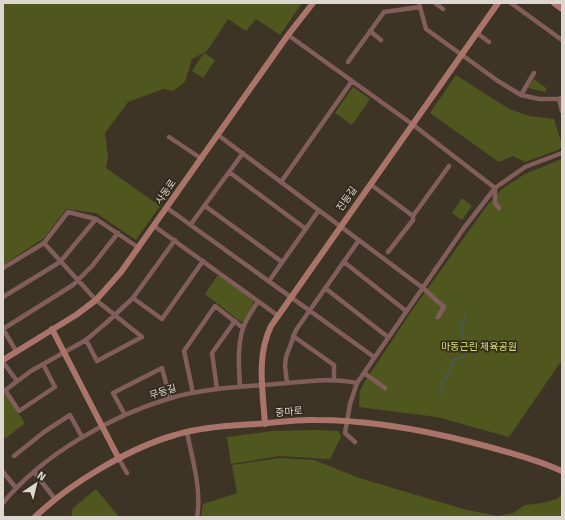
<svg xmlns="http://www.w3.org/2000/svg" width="565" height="520" viewBox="0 0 565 520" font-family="Signika,'Noto Sans KR',sans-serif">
  <rect width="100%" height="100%" fill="#3d3426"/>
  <path fill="#50571e" d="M3,3H302L280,35L256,19L246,31L228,19L207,51L192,59L185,82L173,91L163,89L128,102L105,133L108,156L106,168L160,206L136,240L96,213L66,209L44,238L3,265Z
    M204,53L215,60L203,78L192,71Z
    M456,75L509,109L529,116L554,119L562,145L560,149L525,162L513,156L499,162L430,113Z
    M534,79L546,88V92L528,88Z
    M353,87L370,99L352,125L335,113Z
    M562,159V360L509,437L437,417L359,407L360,391L365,381L413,309L486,207L502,189L525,174Z
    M462,198L472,206L462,220L452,213Z
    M217,276H220L253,300V304L244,321L241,322L205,294Z
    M3,395H6L23,420L24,424L6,438H3Z
    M316,430L339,431L341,437L330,459L280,456L231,464L227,437L272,431Z
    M280,458L314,460L359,478L467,510L498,516L513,513L525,505L543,503L557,499L562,494L561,517H201L203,504L237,493L232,465Z
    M96,489L119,517H71L73,508Z"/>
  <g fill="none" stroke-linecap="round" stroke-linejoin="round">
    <path stroke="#445867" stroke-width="1.5" d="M441,394L442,381L451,372L453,360L463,357L465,353L461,323L465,320L466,314"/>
    <path stroke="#815e59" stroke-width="4.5" d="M419,3L426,29L498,81L521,95L539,99H559
      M435,3L443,9
      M511,3L562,40
      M370,31L381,40
      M477,33L489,42
      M288,35L412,124L495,188V203L499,208
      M348,62L384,12L420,7
      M521,95L534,73
      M561,98L559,99L562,111
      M218,135L423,288L444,307L438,317
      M169,137L202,159
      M229,172L306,229
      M281,182L352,81
      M370,184L413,216V220L388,252
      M205,206L282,262
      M167,208L374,357
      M413,216L449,166
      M191,224L243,153
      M154,226L277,315
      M44,243L96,300L142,337L97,361L86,340
      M344,262L406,311
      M3,268L44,243L68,212L96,219L139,248
      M269,281L319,210
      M325,288L388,337
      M3,297L60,262L96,219
      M133,298L162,319L203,261
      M3,329L73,285L92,266L118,233
      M3,329L16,351
      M293,336L334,365V380
      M3,362L17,381
      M364,373L385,388
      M287,383L285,366L286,357L296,330L359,240
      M240,387C239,368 237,347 243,328C246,319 253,310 258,301
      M217,389L212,353L235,321
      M5,390L19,411L55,387L43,364
      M3,392L31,371L86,340L106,323L133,298L175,240
      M193,393L184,351L215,306L243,328
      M125,415L113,393L162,368L170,398
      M187,432C192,459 202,489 197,517
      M355,442L345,433L350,404L357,383L464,228L495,188L525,167L562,153
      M14,456L44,432L70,415L82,437
      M119,459L127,473
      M3,472L16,488
      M34,472L55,499
      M3,503C42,455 112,415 171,398C205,388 241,387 276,384C302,382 331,377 357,383"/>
    <path stroke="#aa746b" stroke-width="6" d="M554,3L562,9
      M52,329L119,459
      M3,360L76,315L96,300L121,272L288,35L313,3
      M265,424C263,391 256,357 271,326L498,3
      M35,517C69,484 129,448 175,435C200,427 229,426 255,424C275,423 296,419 315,420C369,420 419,429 470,442C502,450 532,458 562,471"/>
  </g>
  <g text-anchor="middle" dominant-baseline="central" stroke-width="3.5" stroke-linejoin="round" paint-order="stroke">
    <g font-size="10" fill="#ddd8cf" stroke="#332a1c">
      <text transform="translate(166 192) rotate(-55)">사동로</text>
      <text transform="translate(347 199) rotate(-55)">진등길</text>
      <text transform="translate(163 392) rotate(-17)">무등길</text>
      <text transform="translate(289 412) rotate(-5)">중마로</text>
    </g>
    <g font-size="10" fill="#d3e277" stroke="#332a1c">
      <text x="479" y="347">마동근린 체육공원</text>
    </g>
  </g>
  <rect width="565" height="520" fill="none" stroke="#ddd8cf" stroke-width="8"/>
  <g transform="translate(36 484) rotate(35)" stroke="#332a1c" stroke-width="3" paint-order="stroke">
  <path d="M0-3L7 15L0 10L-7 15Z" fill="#ddd8cf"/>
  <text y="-6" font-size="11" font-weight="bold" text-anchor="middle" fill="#ddd8cf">N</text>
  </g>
</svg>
